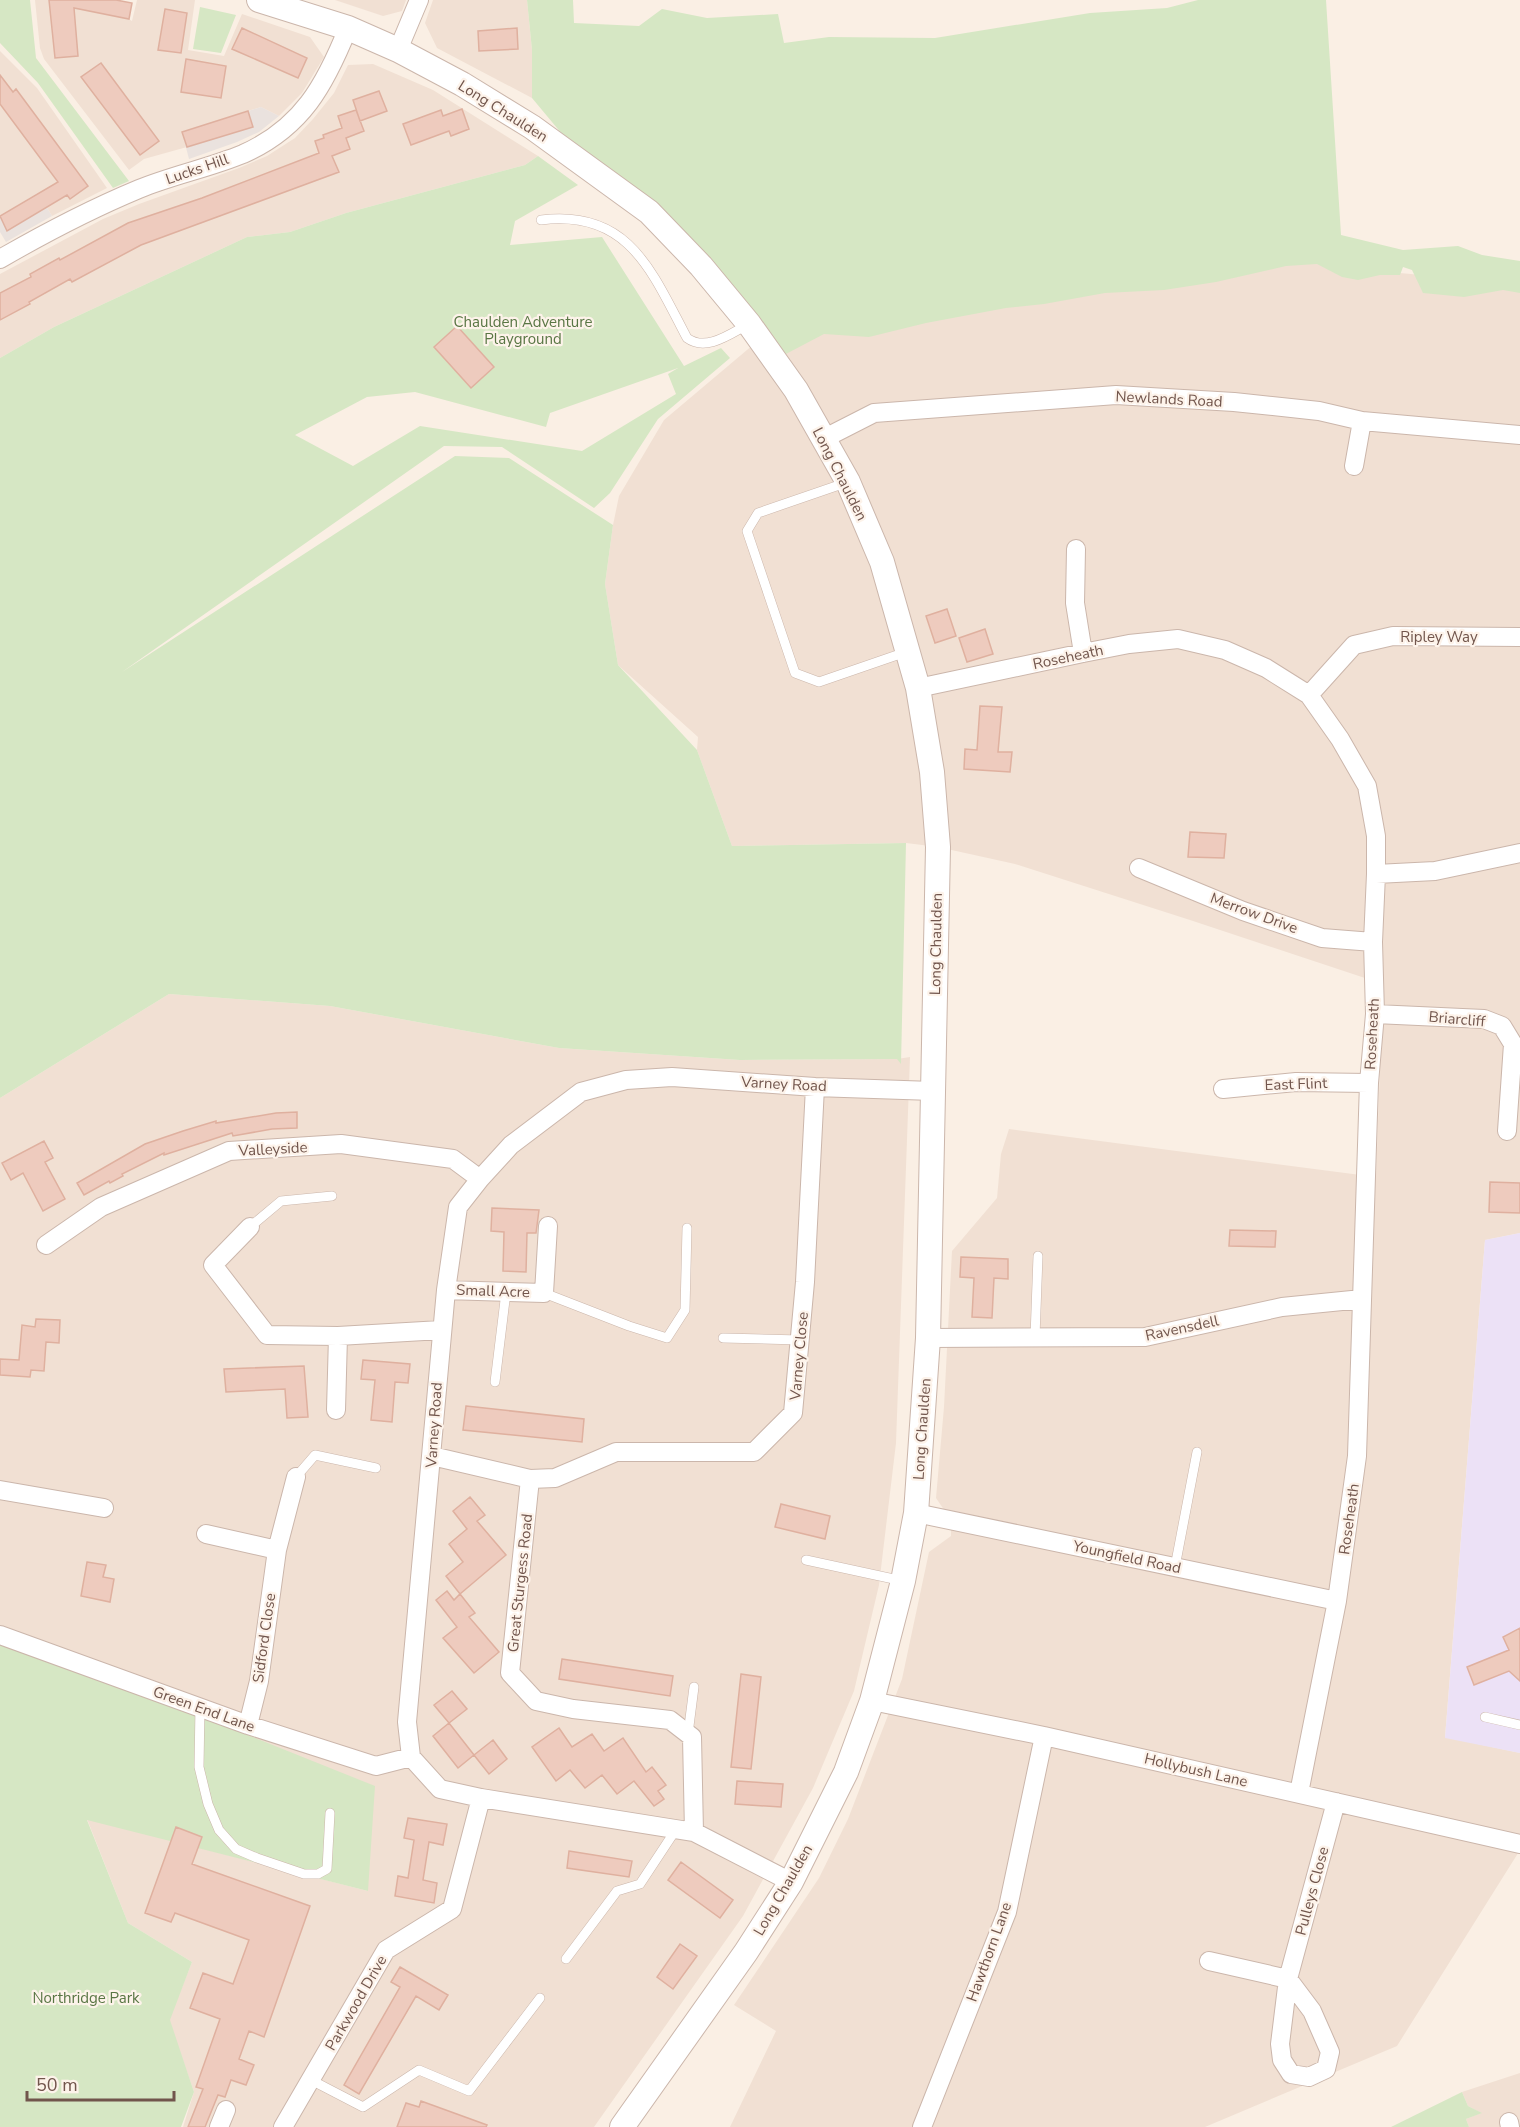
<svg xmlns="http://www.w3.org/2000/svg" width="1520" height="2127" viewBox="0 0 1520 2127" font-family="'Nunito Sans',sans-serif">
  <rect width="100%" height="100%" fill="#faefe4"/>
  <path fill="#f1e0d3" d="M35,0H96L132,21L137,0H195L188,50L224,56L242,14L310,37L324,57L302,93L279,116L261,107L182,132L187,147L144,159L129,170L44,59L40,48Z
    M335,0H406L402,11L383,16Z
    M433,0H527L532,50V98L437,48L425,23Z
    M0,51L37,88L107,188L52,216L38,193L0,216Z
    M373,64L433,90L538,156L525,165L346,213L290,232L247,237L54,327L0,358V274L103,219L139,204L239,168L267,156L295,138L313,119L334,93L348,65Z
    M1315,261L1367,270L1520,284V1233L1485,1240L1445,1737L1520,1753V1850L1397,2046L1205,2127H730L776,2031L734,2005L819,1878L848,1819L902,1679L929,1552L951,1536V1520L936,1498L944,1407L952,1251L997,1198L1001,1154L1009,1129L1376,1177L1383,984L1190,920L1015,864L938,847L906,843L732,846L697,750L698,737L618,665L605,584L613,525L619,496L664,420L760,339Z
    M169,994L330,1006L559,1048L740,1060L897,1059L910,1057L896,1443L879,1585L854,1691L813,1788L743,1916L594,2127H183L194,2092L169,2020L192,1962L128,1923L87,1819L368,1891L0,1641V1098Z
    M1520,2073V2127H1469L1466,2119L1481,2113L1468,2106L1462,2092Z"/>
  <path fill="#eae2de" d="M261,107L279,116L259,132L237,142L189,159L182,132Z
    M38,193L52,216L6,242L0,232V216Z"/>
  <path fill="#ece1f6" d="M1520,1233V1753L1445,1738L1485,1240Z"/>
  <path fill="#d6e7c4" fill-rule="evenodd" d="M0,0H30L36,58L129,181L113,188L38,83L0,43Z
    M527,0H573L574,23L639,26L662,9L707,18L778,14L784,43L829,37L935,38L1090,13L1167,8L1198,0H1326L1341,235L1403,250L1458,246L1482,255L1520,261V293L1503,290L1464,297L1423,293L1412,270L1403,267L1400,275H1380L1358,280L1342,277L1317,264L1286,266L1216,282L1164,290L1105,293L1044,304L1006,308L926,323L869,337L824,334L784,355L562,134L532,98V50Z
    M200,7L236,15L221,53L193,49Z
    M538,156L578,185L515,221L510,245L602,237L684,366L721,348L730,358L658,419L610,493L594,508L502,447L444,446L122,672L455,456L509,458L613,525L605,584L618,665L697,750L732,846L906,843L901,1064L897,1059L740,1060L559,1048L330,1006L169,994L0,1098V358L54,327L247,237L290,232L346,213L525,165ZM678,368L668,374L676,394L582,451L420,426L353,466L295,435L367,397L415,392L546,427L550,413Z
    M0,1641L48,1655L375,1786L368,1891L87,1820L128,1923L192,1962L170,2020L194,2092L181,2127H0Z
    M1462,2092L1468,2106L1482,2113L1466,2119L1469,2127H1391Z"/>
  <path fill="#eecbbe" stroke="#dfb09f" stroke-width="1.5" d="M49,0H116L132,3L129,19L74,8L78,56L55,58Z
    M165,9L187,13L181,53L158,50Z
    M242,28L307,58L298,78L232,49Z
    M517,28L518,49L479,51L478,31Z
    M186,59L226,66L221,98L181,92Z
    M101,63L159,141L140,155L81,77Z
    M0,75L13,92L16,89L88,186L70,199L67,195L7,231L0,216L58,182L0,104Z
    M379,91L387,111L360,121L353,100Z
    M462,109L469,129L451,136L449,131L411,145L403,124L441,110L443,116Z
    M356,110L364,131L346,138L350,149L332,156L339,172L141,245L72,282L70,279L29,302L30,304L0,320V293L31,277L30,274L59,258L60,260L128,223L202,198L319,153L315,141L324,138L323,135L342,128L338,116Z
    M248,111L253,127L187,147L182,132Z
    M457,326L494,367L471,388L434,347Z
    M947,609L956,636L935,643L926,616Z
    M985,629L993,654L967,662L959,638Z
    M980,706L1002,707L998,752H1012L1010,772L964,769L965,749L977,750Z
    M1190,832L1226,834L1224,858L1188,857Z
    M297,1112V1128L272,1129L233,1136L232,1133L164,1155V1153L122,1174L123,1176L110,1183L109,1181L84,1195L77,1183L145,1144L183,1131L216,1121V1123L276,1113Z
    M44,1141L53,1158L45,1162L65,1199L43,1211L23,1173L11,1180L2,1163Z
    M1490,1182L1520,1183V1213L1489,1212Z
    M492,1208L539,1210L536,1233H527L526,1272L503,1271L504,1232L491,1231Z
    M1230,1230L1276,1231L1275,1247L1229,1246Z
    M961,1257L1008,1259V1279L994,1278L992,1318L972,1317L974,1278L960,1277Z
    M36,1319L60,1320L59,1343L46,1342L44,1371L31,1370L30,1377L0,1375V1359L19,1360L22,1325L35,1327Z
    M363,1360L410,1364L408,1383L395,1382L392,1422L371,1420L375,1380L361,1379Z
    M304,1366L308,1417L287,1418L285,1389L226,1392L224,1369Z
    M466,1406L584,1419L582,1442L463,1430Z
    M470,1497L485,1515L477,1521L506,1555L460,1594L446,1576L463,1562L449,1544L467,1529L453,1511Z
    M781,1504L830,1516L825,1539L775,1527Z
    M87,1562L106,1565L103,1577L114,1579L110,1602L81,1596Z
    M447,1591L454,1600L460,1594L475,1613L469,1617L499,1652L474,1673L443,1638L457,1627L436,1600Z
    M1520,1628V1681L1509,1671L1474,1685L1467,1667L1509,1650L1503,1637Z
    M562,1659L673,1676L670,1696L559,1679Z
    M741,1674L761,1677L751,1769L731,1767Z
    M452,1691L467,1709L449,1723L434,1705Z
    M449,1723L474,1755L458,1768L433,1736Z
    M559,1728L572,1747L592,1734L604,1751L623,1738L646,1772L652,1767L666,1785L658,1791L664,1799L654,1806L634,1781L617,1794L602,1775L585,1788L570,1770L556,1781L532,1747Z
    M493,1740L507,1759L489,1774L474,1755Z
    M737,1781L783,1784L781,1807L735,1804Z
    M408,1818L447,1824L443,1845L429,1842L423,1880L437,1883L434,1903L395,1896L398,1876L408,1878L414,1840L404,1838Z
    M176,1827L202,1837L192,1864L310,1906L264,2037L249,2031L239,2059L254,2065L246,2085L231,2080L225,2097L218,2095L205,2127H188L203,2089L196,2087L220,2019L190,2008L203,1973L233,1984L249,1940L175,1913L171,1922L145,1913Z
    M569,1851L632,1861L629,1877L567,1868Z
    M681,1862L733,1900L720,1918L668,1880Z
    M680,1944L697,1956L673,1989L657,1977Z
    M400,1967L448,1995L439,2010L416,1996L359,2094L344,2085L400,1987L391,1982Z
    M421,2101L487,2125L486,2127H397L406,2103L419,2107Z"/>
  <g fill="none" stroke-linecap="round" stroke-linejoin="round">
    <defs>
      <path id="service" d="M541,220C629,209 652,272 687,338C706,352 730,334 747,325
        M848,482L758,513L747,531L795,673L819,682L906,652
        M250,1227L281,1201L332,1196
        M544,1293L629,1326L667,1338L685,1310L687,1228
        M1035,1337L1038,1256
        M723,1338L800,1340
        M495,1382L506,1292
        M296,1477L315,1455L376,1468
        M806,1560L903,1581
        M1175,1567L1197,1452
        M200,1707L199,1767L208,1804L219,1830L236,1849L257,1858L304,1874H318L327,1869L330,1813
        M1485,1717L1520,1725
        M688,1734L694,1687
        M566,1959L617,1891L640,1884L675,1831
        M311,2080L363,2107L419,2070L469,2091L540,1998"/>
      <path id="minor" d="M398,50L419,0
        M0,259C45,233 91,209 139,189C173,175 209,168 243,154C302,128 325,85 348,28
        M823,439L874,413L1116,395L1234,402L1319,411L1362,421L1520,435
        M1354,466L1362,421
        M1076,549L1075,603L1083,653
        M918,688L1083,653L1129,644L1178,639L1225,650L1266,668L1309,695L1340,739L1367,786L1376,836V874L1373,942L1375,1014L1369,1083L1357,1456L1337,1601L1299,1793
        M1309,695L1354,645L1393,636L1520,637
        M1139,868L1243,911L1322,938L1373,942
        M1376,874L1435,871L1520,853
        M1375,1014L1484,1019L1502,1026L1513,1044L1507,1131
        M1223,1089L1296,1082L1369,1083
        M250,1227L213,1265L267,1335L338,1336
        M46,1245L101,1207L229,1151L341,1144L453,1159L480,1179
        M446,1290L544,1293L548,1226
        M928,1338L1145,1337L1282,1307L1362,1299
        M336,1410L338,1336L441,1330
        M432,1456L530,1479L510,1673L536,1701L573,1709L670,1720L692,1737L694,1832
        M530,1479L555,1478L616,1452H754L793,1413L805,1282L815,1087
        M0,1490L104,1508
        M916,1513L1337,1601
        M206,1534L277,1550
        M0,1635L248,1725L376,1766L411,1757
        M872,1701L1044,1736L1520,1844
        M248,1725L259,1681L277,1550L296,1477
        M791,1882L694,1832L481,1798L440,1789L411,1757L407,1722L446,1290L458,1207L480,1179L511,1145L581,1092L626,1080L672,1077L815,1087L933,1091
        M1209,1961L1288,1979L1336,1802
        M1288,1979L1312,2011L1330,2052L1326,2069L1309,2077L1291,2074L1282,2060L1280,2044Z
        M1509,2122L1510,2127
        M219,2127L226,2110
        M283,2127L386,1950L452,1909L481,1798
        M922,2127L1007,1912L1044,1736"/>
      <path id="tertiary" d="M259,0L348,28L398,50L462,84L532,127L649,212L701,266L749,324L796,390L848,482L882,562L918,688L932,772L938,847L928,1338L916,1513L903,1581L872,1701L846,1772L791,1882L746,1952L622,2127"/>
    </defs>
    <use href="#service" stroke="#cbb6ab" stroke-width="10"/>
    <use href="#minor" stroke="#cbb6ab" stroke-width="20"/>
    <use href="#tertiary" stroke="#cbb6ab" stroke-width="26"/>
    <use href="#service" stroke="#fff" stroke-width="9"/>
    <use href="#minor" stroke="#fff" stroke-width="18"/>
    <use href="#tertiary" stroke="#fff" stroke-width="24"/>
  </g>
  <g text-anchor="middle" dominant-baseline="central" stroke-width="4.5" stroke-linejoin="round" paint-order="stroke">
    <g font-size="15" fill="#71554c" stroke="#fdf3ea">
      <text transform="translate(503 111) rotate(32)">Long Chaulden</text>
      <text transform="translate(197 169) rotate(-19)">Lucks Hill</text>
      <text transform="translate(1169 399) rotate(3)">Newlands Road</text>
      <text transform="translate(840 474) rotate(63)">Long Chaulden</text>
      <text x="1439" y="637">Ripley Way</text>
      <text transform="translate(1068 657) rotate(-12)">Roseheath</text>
      <text transform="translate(1254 913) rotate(20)">Merrow Drive</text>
      <text transform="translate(936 944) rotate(-89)">Long Chaulden</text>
      <text transform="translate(1457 1019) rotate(5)">Briarcliff</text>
      <text transform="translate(1372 1034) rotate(-87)">Roseheath</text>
      <text transform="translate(784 1084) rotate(3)">Varney Road</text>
      <text transform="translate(1296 1084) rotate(-2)">East Flint</text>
      <text transform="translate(273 1149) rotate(-3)">Valleyside</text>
      <text transform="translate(493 1291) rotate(2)">Small Acre</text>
      <text transform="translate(1182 1328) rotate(-12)">Ravensdell</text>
      <text transform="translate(799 1356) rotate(-85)">Varney Close</text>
      <text transform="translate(434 1425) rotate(-86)">Varney Road</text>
      <text transform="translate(922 1429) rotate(-86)">Long Chaulden</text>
      <text transform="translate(1349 1519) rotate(-82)">Roseheath</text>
      <text transform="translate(1127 1557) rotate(12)">Youngfield Road</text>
      <text transform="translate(520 1583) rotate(-84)">Great Sturgess Road</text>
      <text transform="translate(264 1638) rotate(-82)">Sidford Close</text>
      <text transform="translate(204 1709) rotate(20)">Green End Lane</text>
      <text transform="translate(1196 1770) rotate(13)">Hollybush Lane</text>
      <text transform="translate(783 1890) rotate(-60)">Long Chaulden</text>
      <text transform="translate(1312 1891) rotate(-75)">Pulleys Close</text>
      <text transform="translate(989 1952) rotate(-70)">Hawthorn Lane</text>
      <text transform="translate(356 2003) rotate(-60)">Parkwood Drive</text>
    </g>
    <g font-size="15" fill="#597644" stroke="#fdf3ea">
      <text x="523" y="322">Chaulden Adventure<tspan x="523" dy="17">Playground</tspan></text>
      <text x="86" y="1998">Northridge Park</text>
    </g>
  </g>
  <path d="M27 2091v9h147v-9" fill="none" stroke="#71554c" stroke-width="3"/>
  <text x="36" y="2091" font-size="18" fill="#71554c" stroke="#fdf3ea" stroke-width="4.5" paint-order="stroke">50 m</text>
</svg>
